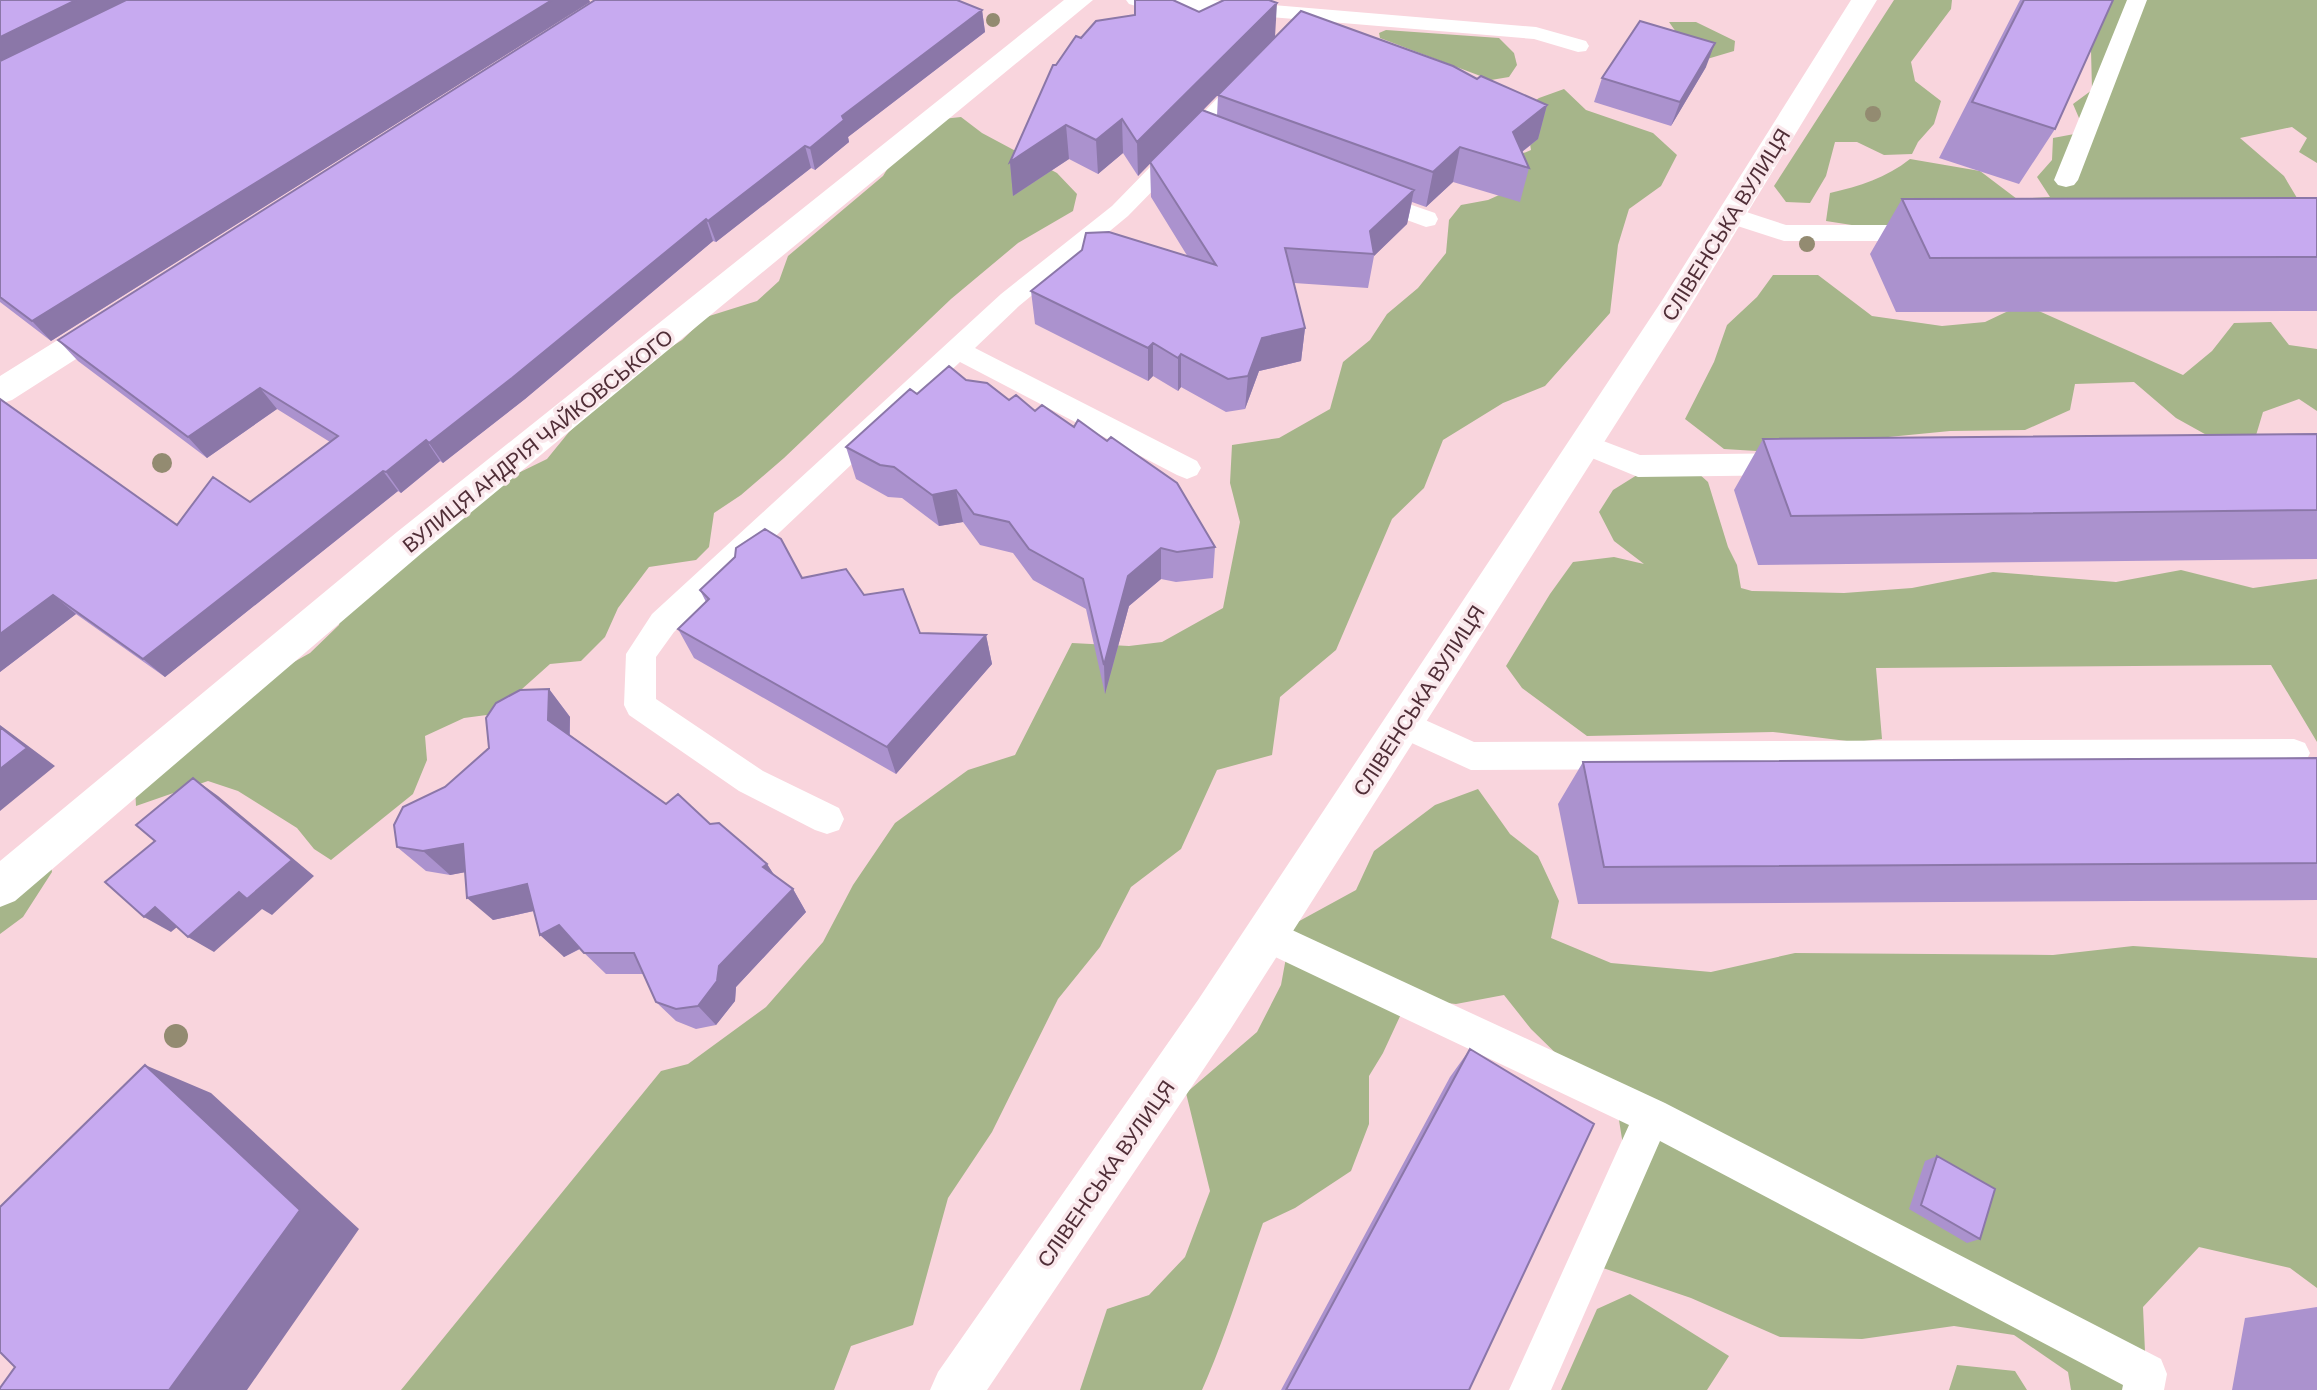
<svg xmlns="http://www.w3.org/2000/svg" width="2317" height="1390" viewBox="0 0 2317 1390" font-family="Barlow,sans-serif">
  <rect width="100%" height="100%" fill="#f9d5dd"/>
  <path fill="#a6b58a" d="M1894,0H1952L1951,9L1911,62L1915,81L1941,101L1934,124L1918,142L1912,154L1884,155L1857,142H1835L1826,176L1810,203L1786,202L1774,186Z
    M2089,0H2317V163L2299,152L2307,138L2292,127L2240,138L2284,176L2300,203L1871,228L1826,221L1830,193C1860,186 1886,178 1910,159L1980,171L2017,199L2050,197L2037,177L2052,160L2053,138L2085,132L2073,104L2092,90L2091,50L2082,13Z
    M1669,22H1696L1735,41L1734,51L1697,62Z
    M1386,30L1499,38L1514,53L1517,65L1509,77L1491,80L1380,38L1379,33Z
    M1564,89L1586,110L1653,133L1677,155L1661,186L1629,209L1618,245L1610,313L1545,386L1503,403L1443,440L1424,488L1392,519L1336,650L1280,697L1272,755L1217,770L1181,849L1131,887L1100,947L1058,999L992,1132L948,1198L913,1325L851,1346L834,1390H401L661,1071L688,1064L766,1007L823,942L853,885L895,823L968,770L1015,755L1072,643L1129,646L1162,642L1223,608L1240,522L1230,483L1232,445L1279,438L1330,409L1343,362L1370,340L1387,314L1418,288L1446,253L1449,220L1461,205L1488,200L1508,191L1507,160L1531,150L1524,108L1539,98Z
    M961,117L982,133L1057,173L1077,194L1073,211L1018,243L951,299L784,458L741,495L714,513L709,547L696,560L649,567L618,608L605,637L581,661L550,664L494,714L464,718L425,736L427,760L413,794L331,860L314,849L297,828L238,791L208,781L136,806L135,786L256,683L310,653L339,625L346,588L508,478L547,459L569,432L641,366L682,340L706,317L757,301L779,281L788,256L883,176L909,134L924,121Z
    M1773,275H1818L1872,316L1942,326L1985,322L2023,304L2183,375L2212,351L2234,323L2271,322L2289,345L2317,349V411L2299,399L2263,412L2254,442L2212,438L2176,418L2134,382L2075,384L2070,410L2025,430L1950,431L1827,443L1773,452L1724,449L1685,419L1714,362L1727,325L1757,297Z
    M1678,455L1708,482L1728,547L1737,565L1741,588L1752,591L1844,593L1912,588L1993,572L2116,582L2181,570L2253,588L2317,579V742L2271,665L1876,668L1882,739L1855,742L1773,732L1587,736L1522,688L1506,666L1550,594L1573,562L1614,557L1644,564L1614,541L1599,512L1613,490L1653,465Z
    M1478,789L1510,834L1538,856L1559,901L1551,938L1611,963L1711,972L1795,953L2053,955L2133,946L2317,958V1288L2290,1268L2199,1247L2143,1307L2146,1374L2134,1390H2071L2068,1372L2014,1335L1954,1326L1862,1339L1780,1337L1691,1298L1603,1268L1627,1170L1618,1114L1531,1029L1504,995L1456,1004L1408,999L1383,1053L1369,1076V1124L1351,1171L1295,1208L1263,1223C1243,1279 1226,1336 1202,1390H1080L1107,1309L1149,1295L1185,1257L1210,1191L1186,1093L1257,1032L1281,985L1292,925L1356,890L1374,851L1435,805Z
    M50,861L52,872L23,917L0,934V878Z
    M1630,1294L1729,1356L1707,1390H1561L1597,1309Z
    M1957,1365L2015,1371L2027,1390H1949Z"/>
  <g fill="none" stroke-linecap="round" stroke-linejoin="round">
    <path fill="#fff" fill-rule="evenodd" d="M1126,0H1212L1536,27L1586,41L1589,46L1586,51L1578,52L1534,39L1136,6L1129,4Z
      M2127,0H2147L2078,180L2074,185L2066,187L2058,185L2054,180Z
      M1246,75L1254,77L1257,82L1254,87L1128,216L1019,306L975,348L1197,461L1201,468L1197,475L1187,479L1177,475L960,362L674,632L656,657V699L763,771L839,808L844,819L839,830L827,834L815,830L739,791L629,715L624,705L626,654L652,614L1001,294L1112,206L1238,77Z
      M1371,191L1435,213L1438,219L1435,225L1426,227L1363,204L1359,199L1363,194Z
      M1731,207L1786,225H1924L1933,227L1936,233L1933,239L1924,241H1784L1722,221L1719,215L1722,209Z
      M1585,434L1640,455L1791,453L1801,457L1805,464L1801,471L1791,475L1638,477L1575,451L1571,444L1575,437Z
      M1403,710L1474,742L2294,739L2305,743L2310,753L2305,763L2294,767L1471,770L1392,734L1387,724L1392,714Z
      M1266,918L1665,1103L2161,1359L2167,1374L2164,1390H2122L2123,1385L1660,1141L1551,1390H1509L1629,1125L1254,947L1248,935L1254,923Z"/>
    <path fill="#fff" fill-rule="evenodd" d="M1064,0H1093L423,552L15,901L0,907V861L397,532Z
      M112,310L123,313L128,321L123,329L12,400L0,404V376L101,313Z"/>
    <path fill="#fff" fill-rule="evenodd" d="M1851,0H1877L1685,315L1230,1030L987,1390H930L938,1372L1198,1000L1663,299Z"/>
  </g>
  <g fill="#938b71">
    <circle cx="993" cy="20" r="7"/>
    <circle cx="1873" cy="114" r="8"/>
    <circle cx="1807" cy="244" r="8"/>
    <circle cx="162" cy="463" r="10"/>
    <circle cx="176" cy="1036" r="12"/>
  </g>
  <path fill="#ab92ce" d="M0,0H589L590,2L51,341L0,302Z
    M2020,0H2113L2055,129L2019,184L1939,158Z
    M982,10L985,32L848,137L849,142L815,170L811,168L716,242L713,241L525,399L443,463L440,461L401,493L398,491L165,677L76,614L0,672V399L177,525L250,502L330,442L277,409L207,458L78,361L58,340Z
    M1199,12L1275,37L1202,111L1217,116L1218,95L1477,79L1547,105L1538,139L1522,152L1529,168L1520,202L1453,182L1426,207L1412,202L1407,224L1374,256L1368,288L1294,283L1305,328L1301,361L1259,371L1245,409L1226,412L1181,387L1178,391L1153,376L1148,381L1035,324L1031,291L1188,257L1151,197L1150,163L1138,176L1123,153L1098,174L1069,159L1013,196L1010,162L1056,65L1081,38Z
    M1706,67L1671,126L1594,102L1602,78Z
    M2317,198V311L1896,312L1870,254L1902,199Z
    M966,380L1035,411L1215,547L1213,578L1176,582L1161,579L1129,606L1105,694L1086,609L1033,580L1013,553L980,545L963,522L939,526L902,498L888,497L856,479L846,447L917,394Z
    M2317,434V559L1758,565L1734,490L1763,439Z
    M802,578L864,595L920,633L986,635L992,664L896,774L694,658L678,629L706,602L700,590Z
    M549,689L570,717V735L666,804L710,824L767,864L774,875L793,889L806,912L736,987L735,1001L716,1025L696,1029L676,1021L656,1002L644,974H606L580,949L564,957L534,911L493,920L465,872L450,875L426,871L397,847L445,787L489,748Z
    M2317,758V900L1578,904L1558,804L1583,762Z
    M1470,1049L1469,1390H1281L1450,1077Z
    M1937,1156L1980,1239L1967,1243L1909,1209L1925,1161Z
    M2317,1307V1390H2232L2245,1318Z"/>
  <path fill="#8b77a8" d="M76,0H131L0,66V37Z
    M552,0H589L590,2L51,341L32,321Z
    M1277,3L1275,37L1138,176L1137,142Z
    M982,10L985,32L848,137L849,142L815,170L810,148L842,116Z
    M1715,43L1706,67L1671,126L1680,102Z
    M1547,105L1538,139L1509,162L1513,132Z
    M1122,119L1123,153L1098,174L1096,140Z
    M1066,125L1069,159L1013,196L1010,162Z
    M805,146L811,168L716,242L708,221Z
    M1460,147L1453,182L1426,207L1433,172Z
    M1414,190L1407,224L1374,256L1370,231Z
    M706,219L713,241L525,399L443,463L429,443Z
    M1305,328L1301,361L1259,371L1245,409L1248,376L1262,338Z
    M1153,343V376L1148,381V348Z
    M1181,354V387L1178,391V358Z
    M260,388L277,409L207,458L188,437Z
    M426,440L440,461L401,493L386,472Z
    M383,471L398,491L165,677L143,659Z
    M956,490L963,522L939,526L932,495Z
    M1161,548V579L1129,606L1105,694L1104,665L1128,576Z
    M53,595L76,614L0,672V634Z
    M986,635L992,664L896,774L887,747Z
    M549,689L570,717L569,747L548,720Z
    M0,725L55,766L0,811Z
    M193,778L218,796L314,876L272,915L262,909L214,952L188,937Z
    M463,844L488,868L450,875L423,851Z
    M767,864L782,887L763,867Z
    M527,884L551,907L493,920L467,898Z
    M793,889L806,912L736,987L735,1001L716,1025L698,1006L719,966Z
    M155,907L182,923L171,932L144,917Z
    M559,925L583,947L564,957L540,935Z
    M145,1065L211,1093L359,1229L247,1390H169Z"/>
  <path fill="#c7aaf0" stroke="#8b77a8" stroke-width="2" d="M0,0H76L0,37Z
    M126,0H552L32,321L0,297V61Z
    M595,0H957L982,10L842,116L844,120L810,148L805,146L708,221L706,219L512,378L429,443L426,440L386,472L383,471L143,659L53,595L0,634V399L177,525L213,477L250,502L338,436L260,388L188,437L58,340Z
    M1135,0H1173L1199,12L1224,0H1269L1277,3L1137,142L1122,119L1096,140L1066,125L1010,162L1053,65H1056L1076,36L1081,38L1096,21L1135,15Z
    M2024,0H2113L2055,129L1972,102Z
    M1301,11L1453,66L1477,79L1481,76L1547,105L1513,132L1529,168L1460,147L1433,172L1218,95Z
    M1640,21L1715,43L1680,102L1602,78Z
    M1202,110L1414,190L1370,231L1374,254L1285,248L1305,328L1262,338L1248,376L1228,379L1181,354L1178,358L1153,343L1148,348L1031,291L1082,250L1086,233L1109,232L1216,265L1150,162Z
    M2317,198V257L1930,258L1902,199Z
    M949,366L966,380L987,383L1009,400L1016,395L1035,411L1042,405L1074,427L1078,420L1107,441L1111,437L1177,483L1215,547L1177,552L1161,548L1128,576L1104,665L1083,579L1029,549L1009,522L974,514L956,490L932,495L894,467L880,465L846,447L910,389L917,394Z
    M2317,434V510L1791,516L1763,439Z
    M765,529L781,539L802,578L846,569L864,595L903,589L920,633L986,635L887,747L678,629L709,599L700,590L735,557L736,548Z
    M549,689L548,720L666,804L678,794L710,824L719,823L767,864L763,867L793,889L719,966L717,981L698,1006L676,1009L656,1002L634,953H584L559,925L540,935L527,884L467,898L463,844L423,851L397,847L394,825L403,807L445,787L489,748L486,718L496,703L520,690Z
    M0,727L27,748L0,769Z
    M2317,758V863L1604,867L1583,762Z
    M193,778L292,860L247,899L239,892L188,937L155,907L144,917L105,882L155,841L136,825Z
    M1470,1049L1594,1124L1469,1390H1286Z
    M145,1065L300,1210L169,1390H0V1388L15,1367L0,1352V1207Z
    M1937,1156L1995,1189L1980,1239L1921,1205Z"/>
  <g text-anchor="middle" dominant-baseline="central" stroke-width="7" stroke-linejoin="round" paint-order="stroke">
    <g font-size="21" fill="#502e37" stroke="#fae8ec">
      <text transform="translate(1725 224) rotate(-58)">СЛІВЕНСЬКА ВУЛИЦЯ</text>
      <text transform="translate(537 440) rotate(-39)">ВУЛИЦЯ АНДРІЯ ЧАЙКОВСЬКОГО</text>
      <text transform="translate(1418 700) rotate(-57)">СЛІВЕНСЬКА ВУЛИЦЯ</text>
      <text transform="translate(1105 1173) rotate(-55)">СЛІВЕНСЬКА ВУЛИЦЯ</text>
    </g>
  </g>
</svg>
